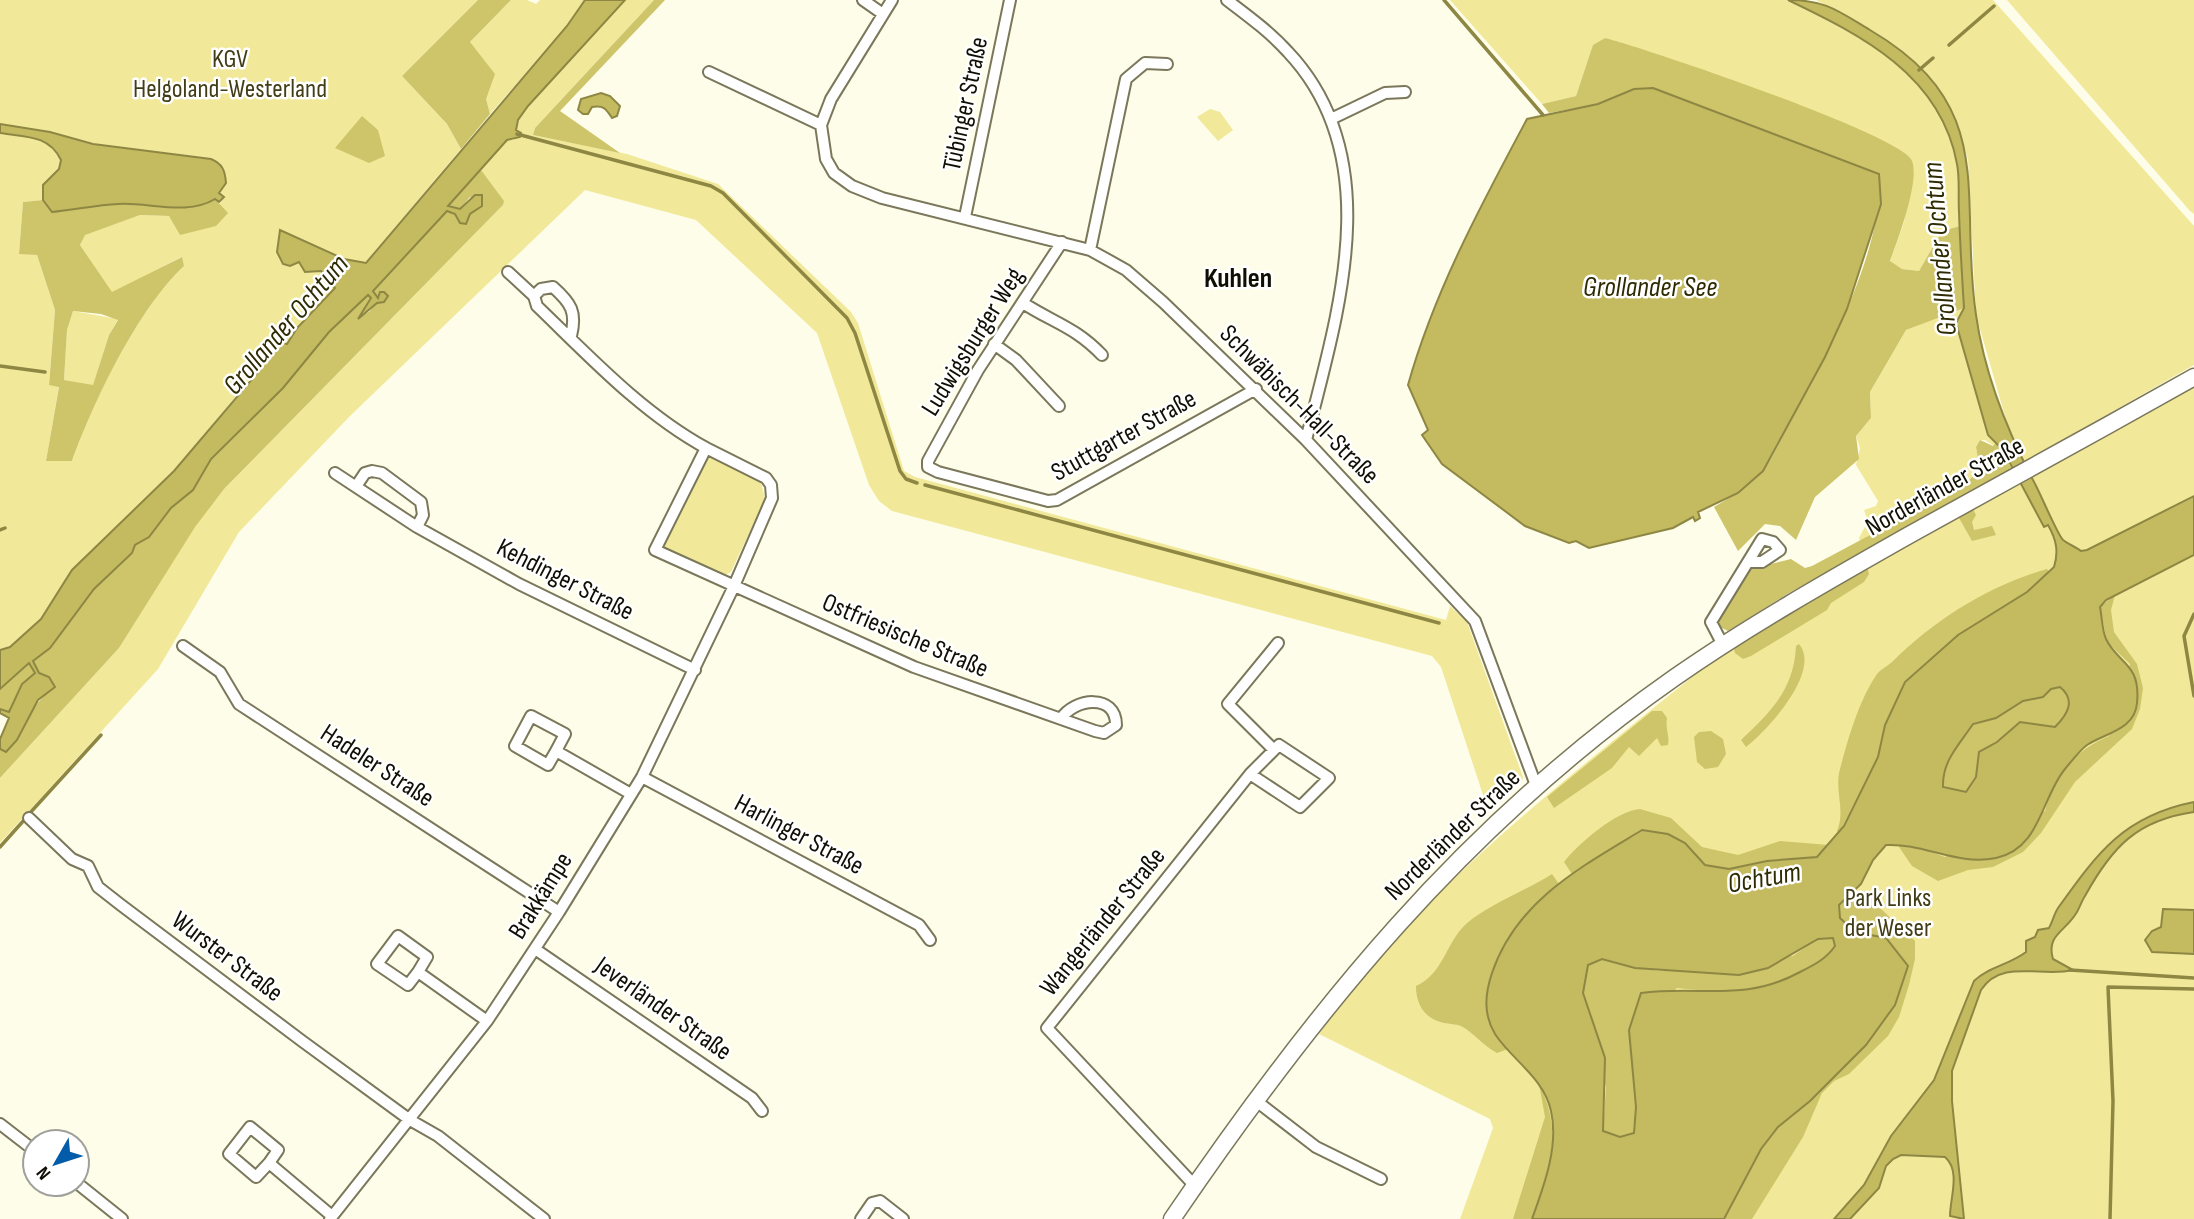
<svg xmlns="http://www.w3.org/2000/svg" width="2194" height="1219" viewBox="0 0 2194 1219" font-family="'Sofia Sans Condensed',sans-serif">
  <rect width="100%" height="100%" fill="#fefde9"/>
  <path fill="#f1e999" d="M0,0H478L402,76L447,124L461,149L365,263L344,259L281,230L299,262L321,271L335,288L297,328L291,342L237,395L174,471L72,570L41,619L10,647L0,650V133C26,137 49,135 61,160L59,169L43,185V200L23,202L19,253L37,255L55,310L49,384L59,386L46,461H72C94,400 137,310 184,266L181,257L112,293L80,245L85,234L140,215L169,216L219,205L224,197L219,193L220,163L211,159L93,144L50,132L0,124Z
    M511,0H527L536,4L540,0H585L567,26L490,114L470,42Z
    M625,0H654L535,128L533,135L627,154L718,184L851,312L858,323L904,471L915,477L1446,620L1450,606L1467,622L1523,777L1522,781L1488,810L1441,667L1432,656L892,511L879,501L869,485L817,333L696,220L585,190L350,416L239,532L158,669L0,843V778L119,648L195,526L224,489L503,205L481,170L507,140H514L518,120L528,106Z
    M1450,0H1789L1871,44L1909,73L1922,89L1938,111L1950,138L1958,165L1960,226L1942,231L1919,271L1902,269L1890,262L1904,222L1914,169L1738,83L1605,38L1593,46L1576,96L1542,104Z
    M1816,0H1993L2194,226V365L2024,462L2009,430L1976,315L1968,159C1943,68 1893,43 1816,0Z
    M2007,0H2194V214L2190,211Z
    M1210,109L1220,112L1233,130L1218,141L1197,117Z
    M1960,308H1964L1956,323L1988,435L1997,442L1994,446L1985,440H1980L1976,447L1980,471L1973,479L1860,542L1859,538L1868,521L1864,510L1876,506L1878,501L1856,465L1860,448L1856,436L1871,418L1870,392L1906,330Z
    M73,311L118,319L109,335L93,386L64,380L67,330Z
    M2194,385V1219H1460L1493,1128L1490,1119L1319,1034C1426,880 1582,768 1725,650L1764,625Z
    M713,457L761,482L765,499L731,572L725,575L661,549L706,459Z"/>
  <path fill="#cec469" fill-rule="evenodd" d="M478,0H511L470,42L495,74L486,99L490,114L461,149L447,124L402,76Z
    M654,0H665L560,111L620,153L533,135L535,128Z
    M1605,38C1648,49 1892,132 1911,159C1922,176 1897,242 1890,261L1902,269L1919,271L1942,231L1960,226L1964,308L1906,330L1870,392L1871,418L1856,436L1859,459L1815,497L1796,540L1780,526L1765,524L1738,551L1714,507C1731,497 1748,487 1761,473C1773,459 1781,437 1790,422C1826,355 1884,251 1879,175L1634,89L1598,104L1549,113L1542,104L1576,96L1593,45Z
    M362,116L378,130L385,156L369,163L335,148Z
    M481,170L504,201L503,205L224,489L195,527L119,648L0,778V749L6,752C24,733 28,707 50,691L49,677L39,673L33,661L50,648L94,589L132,553L134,545L149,537L171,508L193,490L211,459L283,388L329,332L368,295L372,298L360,317L370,311L378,298L373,291L447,211L455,214L458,221L482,206L470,197L460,209L447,206Z
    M215,199L228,213L216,226L180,235L169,216L140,215L85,235L80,245L112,292L182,257L184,266C137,310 94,401 72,461H46L59,387L49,385L55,310L37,255L19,254L23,202L43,200L52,212C74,210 96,205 118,204C149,202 188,216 215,199ZM73,311L101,314L118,320L109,335L93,385L64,380L67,330Z
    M1980,440L1993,446L1997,442L2012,469L1789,593L1728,631L1718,626L1717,620L1750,569L1791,559L1805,568L1812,566L1960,487L1980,471L1976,447Z
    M1972,507L1976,515L1972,522L1974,530L1992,526L1996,535L1972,541L1958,516Z
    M1867,566L1869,574L1864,582L1831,603L1827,610L1751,656L1743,659L1735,653L1733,645Z
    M2047,569L2049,572L2027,592L1958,635L1885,725L1878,757L1839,833L1837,831C1846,810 1834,791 1840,769C1848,739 1859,700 1877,674C1881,669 1888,666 1893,661C1936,619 1988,586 2047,569Z
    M2115,595L2111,610L2114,632L2137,664L2143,688L2140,709L2132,729L2075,782L2041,833L2023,852L1993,867L1968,870L1938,881L1912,866L1897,844H1909L1945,857L2045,811C2054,776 2075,750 2109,736L2130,664L2107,642L2100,607Z
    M1799,644C1822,671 1767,731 1746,747L1741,740C1771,712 1794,689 1796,646Z
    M30,663L36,673L9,712L0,709V689Z
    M2060,687C2077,701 2068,714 2055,727L2020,722L1997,742L1979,752L1976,777L1966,792L1943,787C1942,761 1959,745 1973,723L1996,718L2023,701L2043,697L2051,689Z
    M1652,711H1662L1667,718C1665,729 1670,736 1668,745L1661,746L1657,738L1639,756L1629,747L1612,768L1554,808L1547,797Z
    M1711,731L1723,739L1726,754L1718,767L1705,769L1697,762L1694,737L1699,732Z
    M1640,809L1671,818L1702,847L1738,855L1780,841L1829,845L1817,857L1767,861L1729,869L1705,865L1685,843L1579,868L1572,874L1564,862C1579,843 1616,811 1640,809Z
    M1552,874L1559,884C1510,920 1459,992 1508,1049L1497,1053C1482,1045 1473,1032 1461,1026C1456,1024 1449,1024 1444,1023C1425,1019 1416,1005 1416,986C1444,973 1445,944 1466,924C1486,906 1527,890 1552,874Z
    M1850,893L1857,903L1879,907L1915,941V959L1909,985L1899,1017L1888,1036L1849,1074L1834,1081L1822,1093L1803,1137L1752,1219H1724L1761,1149L1778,1127L1810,1101L1866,1045L1886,938L1855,932L1840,918L1839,905Z
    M1818,938H1833L1835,946C1826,959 1813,965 1800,973C1759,995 1722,993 1677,988L1629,1030L1636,1107L1634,1133L1620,1137L1603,1131L1606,1087L1583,994L1588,965L1603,959L1635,968L1662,971L1793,956Z
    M1539,1084C1564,1133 1549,1170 1532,1219H1513L1545,1117Z"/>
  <path fill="#c4ba5f" stroke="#8e8744" stroke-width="2" fill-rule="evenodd" d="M585,0H625L528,106L518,120L516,130L521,133L520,137L507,140L448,206L460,209L475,195H482V206L470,214L466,224L460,223L455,214L447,211L373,291L378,298L380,292H384L388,296L384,302L377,303L358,319L371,298L368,295L329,332L283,388L211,459L193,490L171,508L149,537L135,545L132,553L94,589L50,648L33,661L39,673L49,677L55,687L38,700L17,740L6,752L0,749V739L9,718L0,713V709L9,712L22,684L35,673L29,663L0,689V650L10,647L41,619L72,570L174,471L259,371L255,363L261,348L275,340L287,344L297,328L335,288L321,271L305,272L299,262L290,266L283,264L277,252L280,230L344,259L366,263L567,26Z
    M1788,0C1826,0 1838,11 1870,30C2001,107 1958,194 1976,315C1984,371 2007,430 2033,480C2040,492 2057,534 2063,540C2068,544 2076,547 2081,551L2087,550L2194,496V555L2106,600L2100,607C2102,617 2102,630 2106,639C2118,664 2141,663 2137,703C2135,730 2105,733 2087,745C2079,751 2071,762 2065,769C2041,798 2041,848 1996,858C1957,866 1924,843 1886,845L1873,860L1861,884L1839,905L1840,918L1855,932L1886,938L1908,966L1895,1005L1866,1045L1810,1101L1778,1127L1761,1149L1724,1219H1532C1544,1186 1559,1146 1551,1111C1544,1078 1512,1060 1495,1034C1483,1014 1485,994 1492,973C1516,901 1581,867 1642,830L1668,834L1685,843L1705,865L1729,869L1767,861L1817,857L1844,826L1878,757L1885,725L1905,682L1958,635L2027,592L2054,567C2059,551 2056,539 2048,525L2044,527L2003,450L1988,435L1956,323L1964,308C1962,276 1960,244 1959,212C1958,196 1960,179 1957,164C1941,75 1861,35 1788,0ZM2060,687C2076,700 2068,714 2055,727L2020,722L1997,742L1979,752L1976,777L1966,792L1943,787C1942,761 1959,745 1973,724L1996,718L2023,701L2043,697L2051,689ZM1833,938L1835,946C1826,959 1814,965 1800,972C1743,1003 1701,985 1641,993L1629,1030L1636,1107L1634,1133L1620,1137L1603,1131L1605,1058L1583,993L1588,965L1602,959L1635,968L1739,975L1768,968L1818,939Z
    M1653,88L1879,174L1881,204L1847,309L1825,357L1763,471L1738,493L1698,512L1700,518L1695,521L1693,517L1673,528L1589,548L1576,541L1569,543L1525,526L1442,464L1422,435L1428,430L1408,385C1434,292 1481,205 1527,119L1598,104L1634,89Z
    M601,93L610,96L620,106L617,116L612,118C606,109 604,105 592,107L588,114H583L578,110L581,99Z
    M0,124L50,132L93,144L211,159C223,164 225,171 226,183L219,193L224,197L219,202L215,199C187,216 149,202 118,204C96,205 74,210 52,212L43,200V185L59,169L61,160C49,135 26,137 0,133Z
    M2194,802V812C2137,820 2112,847 2085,896C2081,902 2079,910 2075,915C2064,932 2046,936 2053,959L2073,970C2042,978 2002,958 1981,990L1952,1071V1101L1964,1219L1950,1216C1950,1198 1961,1171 1945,1157L1901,1155L1893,1159L1886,1166L1879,1188L1850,1219H1834L1864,1185L1891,1136L1934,1080L1974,981C1988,967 2009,965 2026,952V941L2035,937L2038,930L2049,928C2053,921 2054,914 2058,908C2098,852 2124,816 2194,802Z
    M2163,909L2194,910V954L2152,952L2145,940L2152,931L2161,927Z"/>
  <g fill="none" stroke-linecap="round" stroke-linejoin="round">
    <path stroke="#8e8744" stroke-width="3.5" d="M1444,0L1543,115
      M1949,45L1994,6
      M1919,70L1933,58
      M517,134L711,186L723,193L847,318L855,333L900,471L906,479L917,483
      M0,366L45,372
      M925,485L1439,623
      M0,530L5,528
      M2194,614L2184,636L2194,696
      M29,814L101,735
      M0,847L25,819
      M2070,970L2194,978
      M2110,1219L2113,1101L2108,987L2194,989"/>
    <defs>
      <path id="street" d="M863,0L883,14
        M892,0L831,99L821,125L826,159L834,173L852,186L882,198L1090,250L1126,270L1163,302L1306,440L1475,621L1537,788
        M1227,0C1248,16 1270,32 1288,52C1389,159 1337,316 1306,440
        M709,72L821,125
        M1331,119L1385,93L1405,92
        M965,217L1010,0
        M1062,242L978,370L928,461V467L938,472L1048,501L1057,500L1256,389
        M1090,250L1126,79L1145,63L1167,64
        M508,272L534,296L537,306C589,356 642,413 706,448
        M534,296L541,289L553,287C571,303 577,312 571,336
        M1023,303C1054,323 1075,327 1102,355
        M994,344L1016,360L1059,406
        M335,473L417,527L423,515L421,502L382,473L372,471L365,473L357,485
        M417,527L519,584L695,670
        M1723,645L1711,622L1762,539L1773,542L1780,550L1762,562H1749
        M183,646L220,672L239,704L559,912
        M1274,750L1228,704L1278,643
        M556,751L548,765L515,746L531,716L565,734L556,751L631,794
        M642,777L919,925L930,940
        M29,818L72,859L88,866L98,887L121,905L302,1041L410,1120L438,1136L544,1219
        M535,949L752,1098L762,1111
        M418,972L408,985L377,964L398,936L427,957L418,972L487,1021
        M1255,1100L1316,1147L1381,1179
        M0,1124L35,1151
        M269,1163L256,1177L229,1154L250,1127L278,1150L269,1163L332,1216
        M77,1183L122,1219
        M1195,1186L1047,1028L1250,774L1279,745L1329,778L1300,807L1250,774
        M330,1219L487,1021L559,912L642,777L734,586L772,498L771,485L766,478L706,448L655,550L914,667L1095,731L1104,733L1116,725C1116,693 1074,698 1061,719
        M861,1219L872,1203L880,1201L903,1219"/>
      <path id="secondary" d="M1172,1219C1315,1009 1464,825 1674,678C1750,625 1830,580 1911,534C2005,482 2100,430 2194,377"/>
    </defs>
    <use href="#street" stroke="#7a775a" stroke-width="14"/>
    <use href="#secondary" stroke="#7a775a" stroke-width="19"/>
    <use href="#street" stroke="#fff" stroke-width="10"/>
    <use href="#secondary" stroke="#fff" stroke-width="16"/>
  </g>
  <g text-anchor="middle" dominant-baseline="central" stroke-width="5" stroke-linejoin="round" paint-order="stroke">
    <g font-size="26" fill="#423d16" stroke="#fff">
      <text x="230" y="59">KGV<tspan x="230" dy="30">Helgoland-Westerland</tspan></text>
      <text x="1888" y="898">Park Links<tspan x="1888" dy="30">der Weser</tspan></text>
    </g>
    <g font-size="26" fill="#100f04" stroke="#fff">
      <text transform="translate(966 104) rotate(-78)">Tübinger Straße</text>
      <text transform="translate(973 342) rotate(-58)">Ludwigsburger Weg</text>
      <text transform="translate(1299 405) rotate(45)">Schwäbisch-Hall-Straße</text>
      <text transform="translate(1124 436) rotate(-29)">Stuttgarter Straße</text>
      <text transform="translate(1945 487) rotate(-29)">Norderländer Straße</text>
      <text transform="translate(565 580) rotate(27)">Kehdinger Straße</text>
      <text transform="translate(905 636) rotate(23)">Ostfriesische Straße</text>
      <text transform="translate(377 766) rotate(33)">Hadeler Straße</text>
      <text transform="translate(799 835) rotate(28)">Harlinger Straße</text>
      <text transform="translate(1453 835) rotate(-44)">Norderländer Straße</text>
      <text transform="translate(541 896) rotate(-58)">Brakkämpe</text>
      <text transform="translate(1103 922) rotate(-51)">Wangerländer Straße</text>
      <text transform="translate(227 957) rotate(37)">Wurster Straße</text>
      <text transform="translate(663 1009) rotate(35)">Jeverländer Straße</text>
    </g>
    <g font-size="28" font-style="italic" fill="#2f2b02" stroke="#fff">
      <text transform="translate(1940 249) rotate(-95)">Grollander Ochtum</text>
      <text x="1650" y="287">Grollander See</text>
      <text transform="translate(286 325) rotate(-49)">Grollander Ochtum</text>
      <text transform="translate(1764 878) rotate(-10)">Ochtum</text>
    </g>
    <g font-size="28" font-weight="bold" fill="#100f04" stroke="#fff">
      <text x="1238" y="278">Kuhlen</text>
    </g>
  </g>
  <g transform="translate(56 1163) rotate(231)"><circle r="33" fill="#ffffff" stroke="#9f9f9b" stroke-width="2"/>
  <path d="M0-5L12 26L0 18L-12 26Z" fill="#035caa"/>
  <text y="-10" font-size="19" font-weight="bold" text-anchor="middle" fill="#100f04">N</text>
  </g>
</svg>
